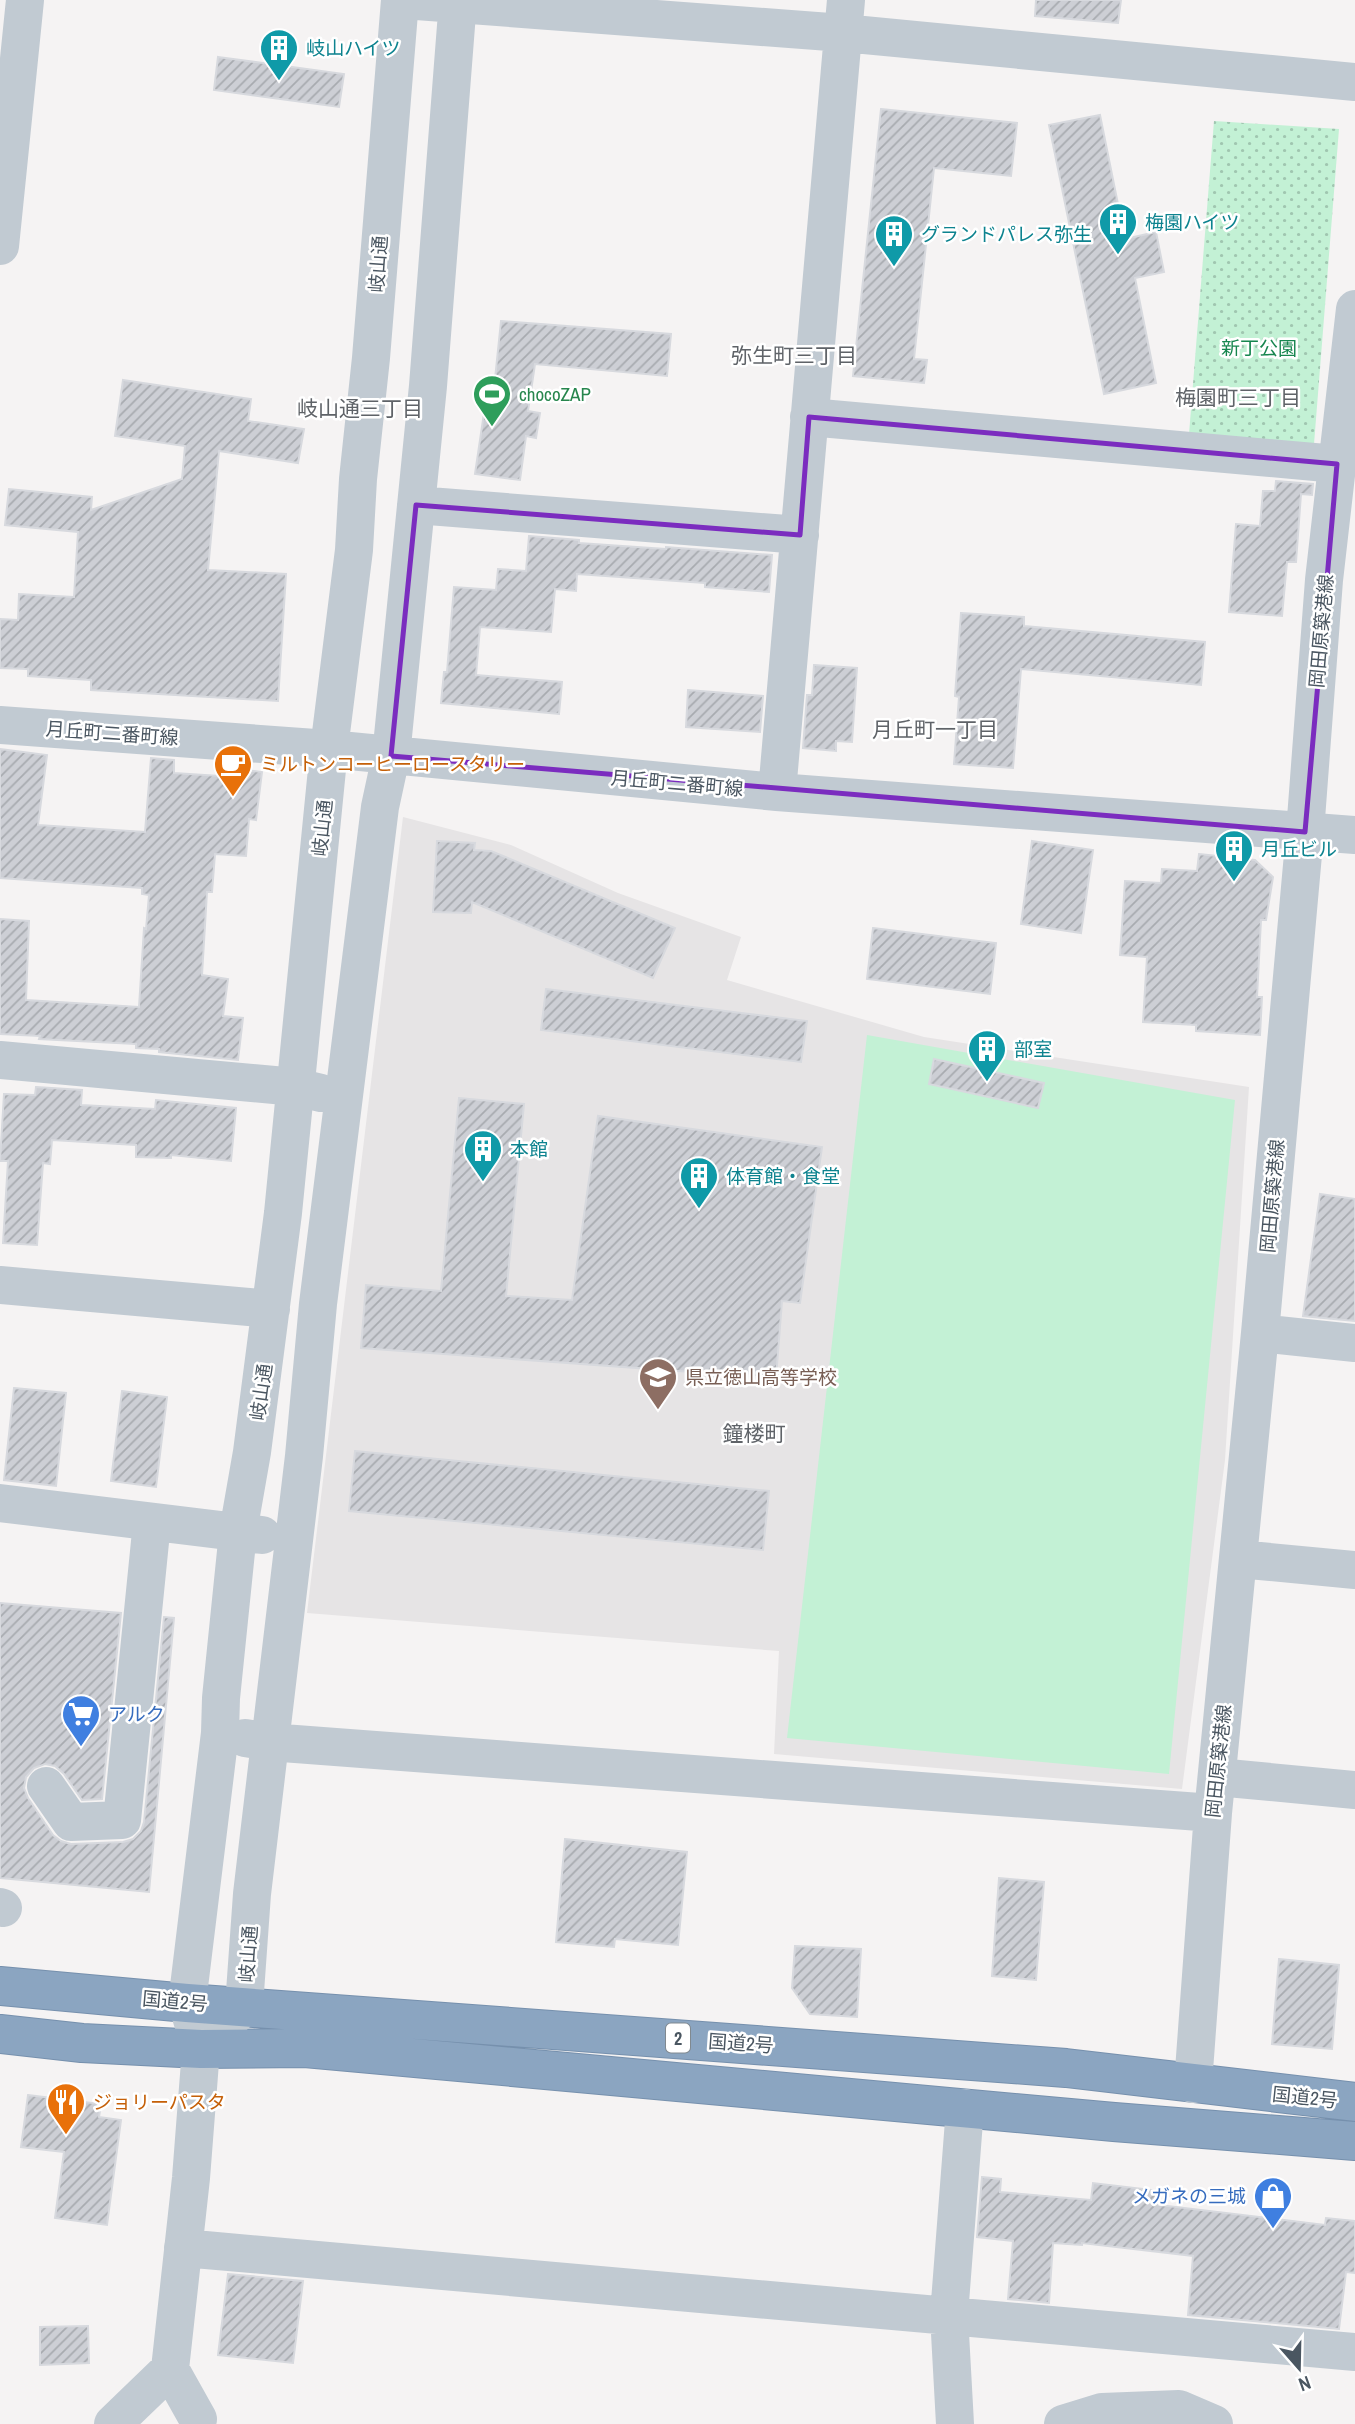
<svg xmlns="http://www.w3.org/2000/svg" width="1355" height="2424" viewBox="0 0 1355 2424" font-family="'Archivo Narrow','Noto Sans JP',sans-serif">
  <defs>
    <pattern id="park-dots" width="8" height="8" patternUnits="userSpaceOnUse" patternTransform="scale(1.75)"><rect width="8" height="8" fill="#c3f1d5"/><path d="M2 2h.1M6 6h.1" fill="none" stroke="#a0c6b0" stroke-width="1.8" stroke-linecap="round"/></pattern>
    <pattern id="building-hatch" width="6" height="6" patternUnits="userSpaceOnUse" patternTransform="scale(1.75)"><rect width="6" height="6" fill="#cdcfd5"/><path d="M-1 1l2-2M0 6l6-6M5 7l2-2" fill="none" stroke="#a8abb0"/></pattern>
  </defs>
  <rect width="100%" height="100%" fill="#f5f3f3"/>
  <path fill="#e6e4e5" d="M403,817L511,845L618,893L741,937L727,980L924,1037L1249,1087L1225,1460L1182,1789L774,1754L779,1651L307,1613Z"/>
  <path fill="url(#park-dots)" d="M1214,121L1339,129L1314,444L1189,434Z"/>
  <path fill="#c3f1d5" d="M867,1035L1235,1100L1169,1774L787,1738Z"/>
  <path fill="url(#building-hatch)" stroke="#d7d9de" stroke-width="2" d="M1036,0H1121L1118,23L1035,16Z
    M218,57L344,74L339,107L214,90Z
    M881,109L1017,123L1011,176L934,168L914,359L927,360L924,383L853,376Z
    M1100,115L1125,239L1156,232L1164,272L1135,278L1156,383L1104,394L1049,125Z
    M501,321L671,334L667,376L535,364L528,411L540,413L536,438L526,436L520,480L475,474L489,379H495Z
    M123,380L251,399L248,421L304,429L298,463L219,451L208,570L286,574L278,701L91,690V680L28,676V669L0,668V619L18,620L19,594L74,597L78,532L5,525L9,489L92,497L91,510L182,479L185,446L115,436Z
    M1276,481L1313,484L1312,495L1301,494L1296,562H1287L1282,616L1229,612L1236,524L1260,526L1263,491H1275Z
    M529,536L579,540V543L666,549V547L772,555L769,592L705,587V583L577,574L576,591L555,589L551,632L480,627L476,675L562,682L559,714L441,703L444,672H447L454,587L496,590L498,569L526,571Z
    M961,613L1024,617V626L1205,642L1201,685L1021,669L1013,768L954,764L959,697L955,696Z
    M814,665L857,668L852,742L836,741V751L803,748L807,695H812Z
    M688,690L763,696L760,732L686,727Z
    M0,749L47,755L38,825L145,832L151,758L174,760V773L220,776L221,767L262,772L256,820L249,819L246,856L215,854L212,892H207L202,975L228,979L223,1016L243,1018L238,1060L159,1052V1049L136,1048V1044L39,1039L40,1036L0,1034V919L29,921L26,1000L139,1007L144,928L146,929L149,895L142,894V888L0,878Z
    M437,841L475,843L474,850L491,851L675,928L653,978L472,902L471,913L433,912Z
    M1032,841L1093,850L1081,933L1021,924Z
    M1199,854L1255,860L1273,877L1266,920H1261L1257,997H1262L1260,1035L1196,1031V1025L1143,1022L1147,957L1120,955L1125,881L1161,883L1162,869L1197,871Z
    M873,928L996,943L990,994L867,979Z
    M546,989L807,1021L801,1062L541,1030Z
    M934,1059L1044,1083L1038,1108L929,1084Z
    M36,1087L82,1090L81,1105L155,1109L156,1100L236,1108L231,1161L171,1155V1158L136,1157V1145L52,1140L50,1164L43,1163L37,1245L3,1243L8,1161H0L4,1094L35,1095Z
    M459,1098L524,1104L506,1296L572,1300L598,1116L822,1147L800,1303L782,1301L776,1378L361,1348L366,1285L441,1291Z
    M1320,1194L1355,1199V1321L1303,1316Z
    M14,1388L66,1393L56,1486L4,1480Z
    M122,1391L167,1397L156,1487L111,1481Z
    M355,1451L769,1491L763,1550L349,1511Z
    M0,1603L121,1613L102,1799L82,1800L64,1774L55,1766L45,1764L34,1768L26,1777L24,1788L28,1798L53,1835L61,1841L71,1844L123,1842L133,1839L141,1831L144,1822L164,1617L174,1618L149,1892L0,1878Z
    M565,1839L687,1852L678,1945L615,1939L614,1947L556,1942Z
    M999,1878L1044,1882L1036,1980L992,1976Z
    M795,1946L861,1949L857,2017L810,2014L792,1988Z
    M1279,1959L1339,1965L1332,2049L1272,2044Z
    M28,2095L101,2104L99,2117L121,2120L107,2225L55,2218L64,2152L21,2147Z
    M982,2177L1001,2179L1000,2192L1091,2200L1093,2183L1161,2191L1159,2205L1325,2225L1326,2218L1355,2221V2273L1346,2272L1339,2329L1188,2315L1193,2256L1082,2243V2245L1053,2243L1049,2303L1008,2299L1013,2241L977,2237Z
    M228,2274L303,2281L293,2363L218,2355Z
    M88,2326L89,2363L40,2365V2327Z"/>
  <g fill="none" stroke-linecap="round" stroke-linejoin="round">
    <defs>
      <path id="highway" d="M0,1986L187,2003L1066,2068L1355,2102
        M0,2034L82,2043L201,2049L305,2048L1114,2122L1355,2141"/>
    </defs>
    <use href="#highway" stroke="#7690ad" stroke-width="40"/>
    <path stroke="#c1cad2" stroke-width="38" d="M403,0L843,33L1355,82
      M0,246L25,0
      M809,417L1337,464
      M416,505L800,535
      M0,725L329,749L777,792L1355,835
      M777,792L846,0
      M0,1060L296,1087L321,1093
      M0,1285L271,1309
      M1260,1333L1355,1343
      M0,1503L262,1535
      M1238,1559L1355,1570
      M245,1738L269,1742L1213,1813
      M1217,1777L1355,1790
      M46,1786L71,1822L122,1820L152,1522
      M0,1907L3,1908
      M201,2049L244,2006L252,1894L304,1456L318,1304L380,807L391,756L428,386L458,0
      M1193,2084L1213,1813L1260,1333L1305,832L1324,580L1355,309
      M183,2248L1355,2352
      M198,2419L170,2369L191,2178L201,2049L187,2003L220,1733L221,1698L238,1532L252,1452L283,1213L329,749L354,550L358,479L371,358L400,0
      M113,2424L170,2369
      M955,2424L949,2315L965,2108
      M1063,2424L1102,2412L1179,2409L1214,2424"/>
    <use href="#highway" stroke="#8ba5c1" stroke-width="38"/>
  </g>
  <path fill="none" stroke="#7b2cbf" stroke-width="5" stroke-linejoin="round" d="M809,417L1337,464L1305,832L391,756L416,505L800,535Z"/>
  <defs>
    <symbol id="building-pin" viewBox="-11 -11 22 30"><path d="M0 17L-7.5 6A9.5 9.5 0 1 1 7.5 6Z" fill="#0f9aa8" stroke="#fff"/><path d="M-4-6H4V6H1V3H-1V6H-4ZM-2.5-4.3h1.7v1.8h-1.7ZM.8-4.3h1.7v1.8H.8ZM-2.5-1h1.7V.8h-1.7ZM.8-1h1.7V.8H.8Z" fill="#fff"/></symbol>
    <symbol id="stadium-pin" viewBox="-11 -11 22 30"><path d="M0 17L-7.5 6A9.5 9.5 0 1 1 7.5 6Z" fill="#2e9e5b" stroke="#fff"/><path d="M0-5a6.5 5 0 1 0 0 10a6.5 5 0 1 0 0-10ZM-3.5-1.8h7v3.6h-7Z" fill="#fff"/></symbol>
    <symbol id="cafe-pin" viewBox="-11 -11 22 30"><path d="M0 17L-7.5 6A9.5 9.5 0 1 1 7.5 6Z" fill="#e8710a" stroke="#fff"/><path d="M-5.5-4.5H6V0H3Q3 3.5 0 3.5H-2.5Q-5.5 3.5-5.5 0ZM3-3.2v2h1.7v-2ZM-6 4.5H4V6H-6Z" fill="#fff"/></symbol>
    <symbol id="school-pin" viewBox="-11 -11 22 30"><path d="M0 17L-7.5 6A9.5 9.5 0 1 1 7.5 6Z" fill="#8d6e63" stroke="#fff"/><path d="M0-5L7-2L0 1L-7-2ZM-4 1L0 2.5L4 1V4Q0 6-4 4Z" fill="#fff"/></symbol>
    <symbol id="supermarket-pin" viewBox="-11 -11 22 30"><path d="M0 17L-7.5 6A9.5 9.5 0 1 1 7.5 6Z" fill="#3f7fe0" stroke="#fff"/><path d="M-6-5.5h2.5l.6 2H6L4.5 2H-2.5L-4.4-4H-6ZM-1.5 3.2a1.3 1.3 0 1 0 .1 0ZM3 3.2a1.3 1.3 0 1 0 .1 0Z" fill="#fff"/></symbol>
    <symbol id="restaurant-pin" viewBox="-11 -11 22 30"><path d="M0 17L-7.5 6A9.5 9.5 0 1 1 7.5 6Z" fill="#e8710a" stroke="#fff"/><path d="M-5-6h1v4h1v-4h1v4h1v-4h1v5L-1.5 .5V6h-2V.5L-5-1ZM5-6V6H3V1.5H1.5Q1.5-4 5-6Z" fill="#fff"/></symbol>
    <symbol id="shop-pin" viewBox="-11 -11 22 30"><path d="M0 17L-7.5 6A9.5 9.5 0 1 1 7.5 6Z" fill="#3f7fe0" stroke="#fff"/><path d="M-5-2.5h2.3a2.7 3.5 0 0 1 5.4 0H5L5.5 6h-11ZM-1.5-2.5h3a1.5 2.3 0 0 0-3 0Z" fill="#fff"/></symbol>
  </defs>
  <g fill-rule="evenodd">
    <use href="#building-pin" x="257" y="26" width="44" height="60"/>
    <use href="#building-pin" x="1096" y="200" width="44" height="60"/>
    <use href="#building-pin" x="872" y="212" width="44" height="60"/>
    <use href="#stadium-pin" x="470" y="372" width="44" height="60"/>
    <use href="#cafe-pin" x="211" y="742" width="44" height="60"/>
    <use href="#building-pin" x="1212" y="827" width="44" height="60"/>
    <use href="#building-pin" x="965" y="1027" width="44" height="60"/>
    <use href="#building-pin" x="461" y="1127" width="44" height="60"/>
    <use href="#building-pin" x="677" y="1154" width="44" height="60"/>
    <use href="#school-pin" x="636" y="1355" width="44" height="60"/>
    <use href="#supermarket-pin" x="59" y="1692" width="44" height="60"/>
    <use href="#restaurant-pin" x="44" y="2080" width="44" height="60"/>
    <use href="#shop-pin" x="1251" y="2174" width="44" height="60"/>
  </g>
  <g text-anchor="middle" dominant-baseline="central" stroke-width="5" stroke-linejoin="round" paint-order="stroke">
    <rect fill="#fff" stroke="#808990" stroke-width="2" x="666" y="2023.5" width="24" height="29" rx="5"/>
    <g font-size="18" font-weight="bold" fill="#4a5661">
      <text x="678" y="2038">2</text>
    </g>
    <g font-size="19" fill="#0d838f" stroke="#fff" text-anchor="start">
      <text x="306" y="48">岐山ハイツ</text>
      <text x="1145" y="222">梅園ハイツ</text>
      <text x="921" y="234">グランドパレス弥生</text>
      <text x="1261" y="849">月丘ビル</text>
      <text x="1014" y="1049">部室</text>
      <text x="510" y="1149">本館</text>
      <text x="726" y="1176">体育館・食堂</text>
    </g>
    <g font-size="19" fill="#4a5661" stroke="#fff">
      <text transform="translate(378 264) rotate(-86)">岐山通</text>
      <text transform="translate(1321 631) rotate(-85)">岡田原築港線</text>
      <text transform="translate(112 733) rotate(4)">月丘町二番町線</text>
      <text transform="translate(677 783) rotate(5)">月丘町二番町線</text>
      <text transform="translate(322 828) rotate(-84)">岐山通</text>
      <text transform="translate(1272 1196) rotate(-85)">岡田原築港線</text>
      <text transform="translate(261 1392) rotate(-82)">岐山通</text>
      <text transform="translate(1218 1761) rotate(-84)">岡田原築港線</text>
      <text transform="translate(248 1954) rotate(-86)">岐山通</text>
      <text transform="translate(175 2001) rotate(5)">国道2号</text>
      <text transform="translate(741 2043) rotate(4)">国道2号</text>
      <text transform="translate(1305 2097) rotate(6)">国道2号</text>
    </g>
    <g font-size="19" fill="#17864f" stroke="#fff">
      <text x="1259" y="348">新丁公園</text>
    </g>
    <g font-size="19" fill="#27864d" stroke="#fff" text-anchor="start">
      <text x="519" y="394">chocoZAP</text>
    </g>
    <g font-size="19" fill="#c56008" stroke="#fff" text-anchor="start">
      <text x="260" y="764">ミルトンコーヒーロースタリー</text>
      <text x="93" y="2102">ジョリーパスタ</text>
    </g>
    <g font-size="19" fill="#785e54" stroke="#fff" text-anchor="start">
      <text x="685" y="1377">県立徳山高等学校</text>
    </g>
    <g font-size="19" fill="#366cbe" stroke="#fff" text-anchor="start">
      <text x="108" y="1714">アルク</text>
      <text x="1246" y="2196" text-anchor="end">メガネの三城</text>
    </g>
    <g font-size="21" fill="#5f6368" stroke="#fff">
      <text x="794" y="355">弥生町三丁目</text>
      <text x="1238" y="397">梅園町三丁目</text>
      <text x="360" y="408">岐山通三丁目</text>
      <text x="935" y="729">月丘町一丁目</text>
      <text x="754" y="1433">鐘楼町</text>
    </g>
  </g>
  <g transform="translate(1299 2368) rotate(160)" stroke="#ffffff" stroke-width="5" paint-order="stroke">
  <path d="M0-5L12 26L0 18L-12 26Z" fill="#4a5661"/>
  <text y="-10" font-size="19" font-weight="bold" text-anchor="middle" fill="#4a5661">N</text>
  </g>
</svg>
